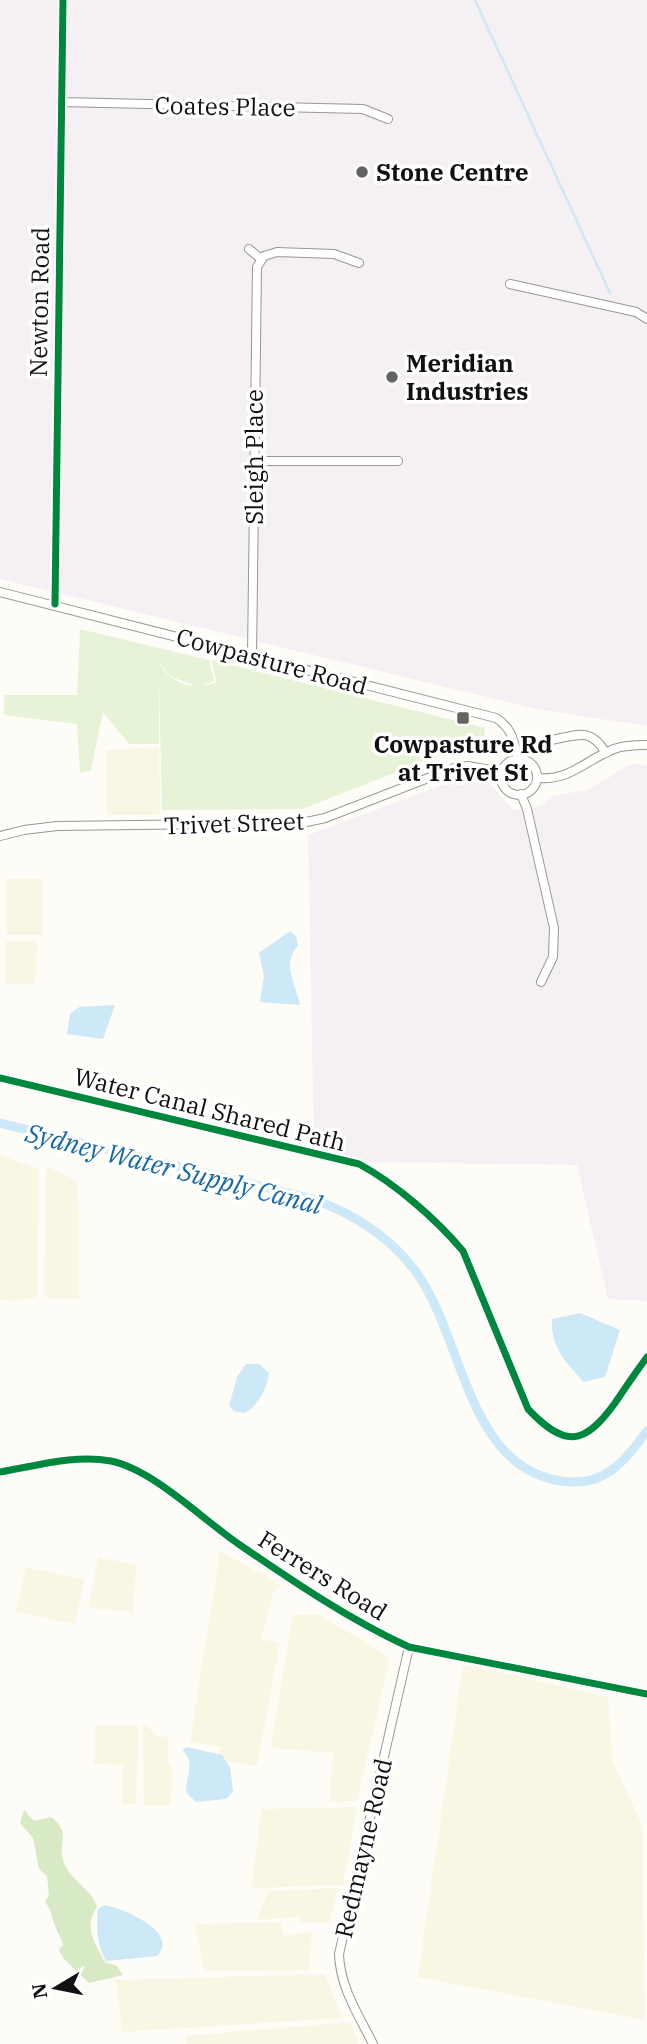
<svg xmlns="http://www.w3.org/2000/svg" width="647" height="2044" viewBox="0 0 647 2044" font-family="'IBM Plex Serif',serif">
  <rect width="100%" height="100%" fill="#fdfcf7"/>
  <path fill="#f5f0f3" d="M0,0H647V726L536,709L0,579Z
    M631,764L647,765V1301L608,1299L577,1165L365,1162L314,1145L308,835L464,777L486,780L514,810L542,806L551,796L588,790Z"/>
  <path fill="#f9f7e4" d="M159,747L160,815H107L106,750Z
    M6,879H43V935H6Z
    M6,941H37L35,985L5,983Z
    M0,1155L39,1169L37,1297L15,1301L0,1300Z
    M46,1166L78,1181L79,1299H50L44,1294Z
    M220,1551L283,1586L274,1590L261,1640L280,1642L257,1766L218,1760L221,1747L190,1742Z
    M98,1557L136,1565L133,1612L89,1608Z
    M26,1567L84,1579L75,1624L16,1612Z
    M293,1615H320L386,1655L389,1662L357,1801L330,1802L333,1753L271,1748Z
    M463,1664L608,1697L613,1762L642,1825L645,2020L418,1977Z
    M143,1723L158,1736L168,1737V1762L172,1768L171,1805L144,1806Z
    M95,1725L139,1726L136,1804H122L123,1765L94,1764Z
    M357,1807L343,1885L251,1888L262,1809Z
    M338,1888L330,1922L302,1923L299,1917L257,1920L268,1891Z
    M282,1922V1932L285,1936L312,1932L309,1970L204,1971L195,1924Z
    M325,1974L342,2018L122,2032L116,1980Z
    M350,2022L359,2042L357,2044H187L185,2036Z"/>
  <path fill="#e7f3d7" d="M80,629L209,660L214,681L198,687L172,677L158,662C173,685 192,691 217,682L211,660L485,728L484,744L466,745L302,809L162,810L159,678V744H129L103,712L91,770L80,773L77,724L4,715V695H77Z"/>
  <path fill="#d8eac5" d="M24,1810L34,1821L51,1817C72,1833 57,1843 64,1863C71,1881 92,1889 97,1907C83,1927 95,1943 105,1962L117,1966L123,1975L89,1983L64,1959L59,1950L63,1945C61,1936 57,1932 54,1923C50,1913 53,1913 45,1902L49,1895L47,1876L39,1869L33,1838L20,1823Z"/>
  <path fill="#cde8f7" d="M290,931L296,936L298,946C281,962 296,986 300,1005L260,1002L264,976L259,953Z
    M115,1005L103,1039L67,1034L70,1014L79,1007Z
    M580,1313L620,1330L605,1377L584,1382C566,1363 550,1346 552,1319Z
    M246,1364H259L269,1373C267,1389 258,1406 244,1413L234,1411L229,1406L237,1377Z
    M187,1747L222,1755L230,1767L233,1792L226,1799L196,1802L186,1792C186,1777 196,1761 182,1750Z
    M104,1905C122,1908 181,1932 157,1956L106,1961C97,1945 96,1927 98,1909Z"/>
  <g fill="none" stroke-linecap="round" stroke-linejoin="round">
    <path stroke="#cde8f7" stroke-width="2.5" d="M475,0L610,293"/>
    <path stroke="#cde8f7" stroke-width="9" d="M0,1123L313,1199C354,1214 390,1236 416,1272C464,1337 466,1467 561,1481C604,1488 624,1462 647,1431"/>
    <defs>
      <path id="minor" d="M61,102L363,109L388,119
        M249,249L261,259
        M510,284L636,312L647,319
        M255,461H398
        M0,592L496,718C512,728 514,741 518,759
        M55,604L63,0
        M252,656L257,267L264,256L277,252L334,254L359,263
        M551,740C578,735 590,727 606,753
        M501 777a18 18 0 1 1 36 0a18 18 0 1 1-36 0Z
        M537,778C571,781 585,760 614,749C624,745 636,745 647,745
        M521,794L527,809L554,928L553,957L541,982
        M0,836L24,830L57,826L302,823L325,818L454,768L468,766L502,772
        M0,1472C36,1466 75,1454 111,1461C154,1470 203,1520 240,1545C294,1582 350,1620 409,1647L647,1694
        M373,2044C358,2014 340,1987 339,1954L409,1647"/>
    </defs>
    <use href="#minor" stroke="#979795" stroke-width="10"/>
    <use href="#minor" stroke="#fffffe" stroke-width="8"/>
    <defs>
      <path id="cycleway" d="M55,604L63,0
        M0,1078L359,1164C396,1184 436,1219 463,1251L528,1409C565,1448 584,1446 615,1403C625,1388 636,1372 647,1357
        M0,1472C36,1466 75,1454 111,1461C154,1470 203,1520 240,1545C294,1582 350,1620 409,1647L647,1694"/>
    </defs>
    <use href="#cycleway" stroke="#fff" stroke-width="11"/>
    <use href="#cycleway" stroke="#00873e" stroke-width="7"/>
  </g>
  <g fill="#646362" stroke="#fff" stroke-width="2.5">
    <circle cx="362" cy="172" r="7"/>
    <circle cx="392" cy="377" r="7"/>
    <rect x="456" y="711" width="14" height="14" rx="3.5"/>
  </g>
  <g text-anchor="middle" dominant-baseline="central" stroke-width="7" stroke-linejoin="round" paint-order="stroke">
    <g font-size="24" fill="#111" stroke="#fff">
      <text transform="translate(225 106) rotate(1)">Coates Place</text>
      <text transform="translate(39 302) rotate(-89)">Newton Road</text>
      <text transform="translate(254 457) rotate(-90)">Sleigh Place</text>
      <text transform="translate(272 661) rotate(15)">Cowpasture Road</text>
      <text transform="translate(234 823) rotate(-2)">Trivet Street</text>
      <text transform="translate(210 1109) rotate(14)">Water Canal Shared Path</text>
      <text transform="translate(323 1575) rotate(32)">Ferrers Road</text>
      <text transform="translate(363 1848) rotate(-77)">Redmayne Road</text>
    </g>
    <g font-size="24" font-weight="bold" fill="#111" stroke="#fff" text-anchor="start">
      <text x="376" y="172">Stone Centre</text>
      <text x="406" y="363">Meridian<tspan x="406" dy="28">Industries</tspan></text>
      <text x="463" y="744" text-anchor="middle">Cowpasture Rd<tspan x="463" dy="28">at Trivet St</tspan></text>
    </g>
    <g font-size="26" font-style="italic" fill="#1768a6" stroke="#fff">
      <text transform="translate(174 1168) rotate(14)">Sydney Water Supply Canal</text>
    </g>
  </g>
  <g transform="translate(56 1988) rotate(260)" stroke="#ffffff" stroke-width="5" paint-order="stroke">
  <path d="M0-5L12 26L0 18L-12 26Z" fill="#111111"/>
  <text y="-10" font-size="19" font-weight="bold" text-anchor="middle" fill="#111111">N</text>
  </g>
</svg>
